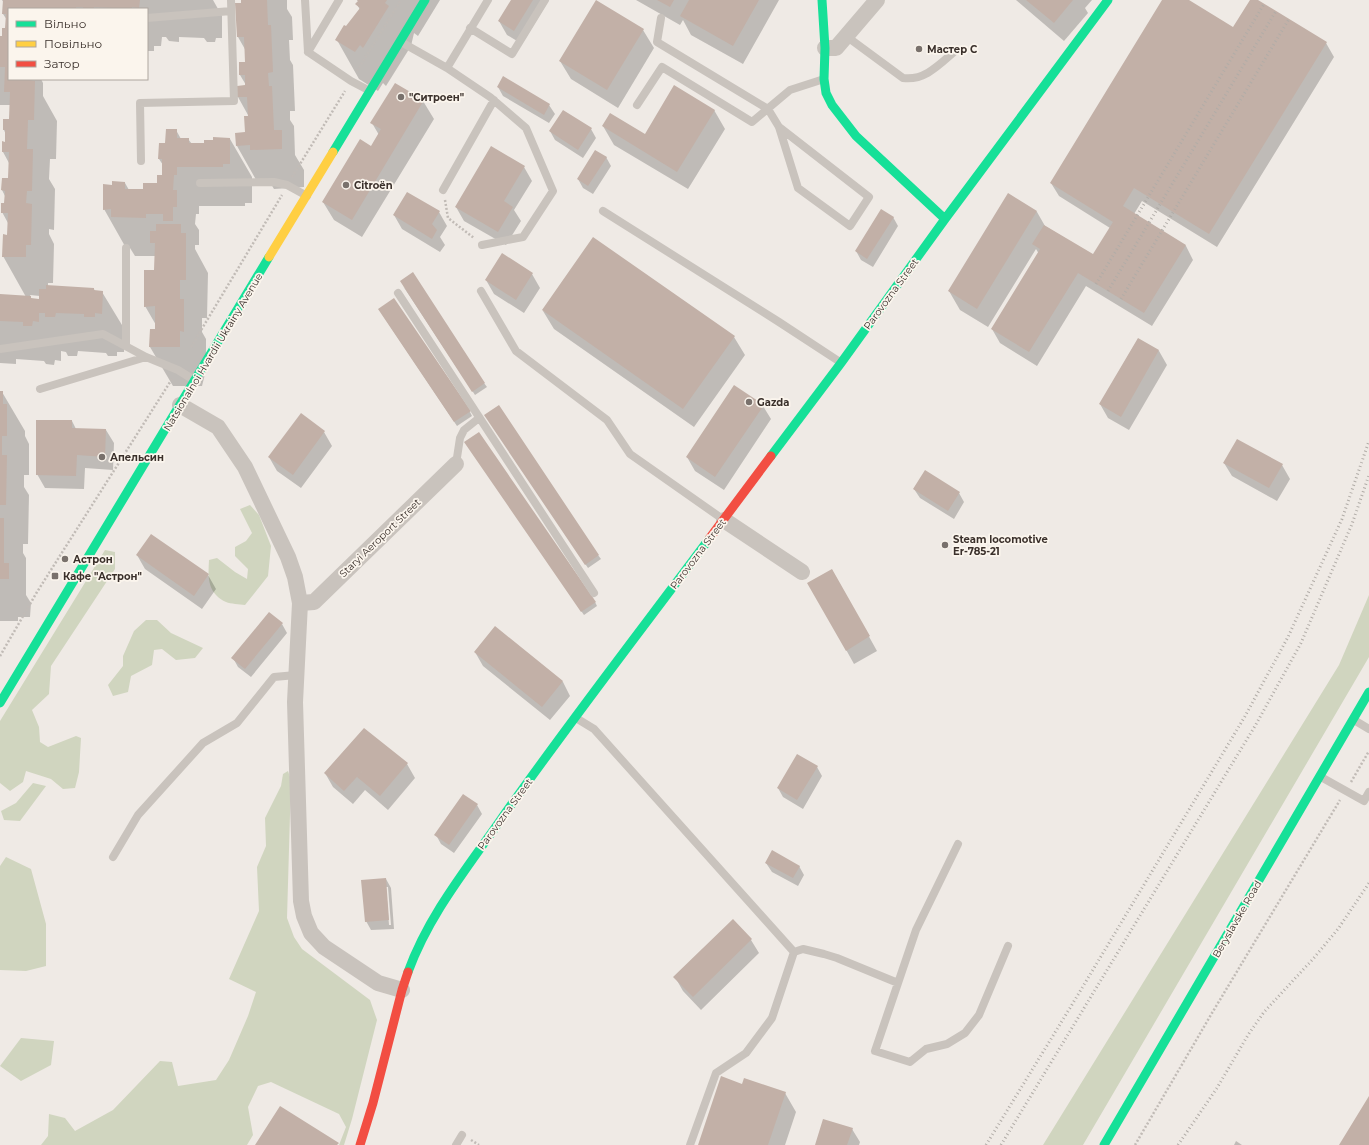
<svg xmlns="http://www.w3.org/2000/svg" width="1369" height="1145" viewBox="0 0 1369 1145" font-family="Montserrat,sans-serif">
  <rect width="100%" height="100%" fill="#efeae5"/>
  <path fill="#d0d5bf" d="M250,505L259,515L271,546L268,576L245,605C239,604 231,604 226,602C207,593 208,577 209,560L217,558L235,572L247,579L248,569L235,556V547L246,541L252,533L240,509Z
    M105,550L115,552V569L51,666L49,694L32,710L39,727L40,742L48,747L76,736L81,738L79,772L75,788L63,789L51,779L26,771L23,782L10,791L0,783V721Z
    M1369,595V657L1083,1145H1043L1339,665Z
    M146,620H157L171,633L203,648L195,658L176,660L162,649L154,650L152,665L131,676L128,692L113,696L108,685L123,666V656L134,631Z
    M288,771L291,780L287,918L294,937L302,949L370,1000L377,1020L352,1119L344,1145H339L346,1127L339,1114L271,1082L258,1086L248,1107L253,1135L247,1145H41L48,1136L49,1114L65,1118L75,1131L113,1110L160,1061L172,1062L178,1086L216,1080L229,1060L248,1016L256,992L229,979L259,911L257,867L266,846L265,818L281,786L283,774Z
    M33,783L46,786L20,821L4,820L1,811L16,803Z
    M6,857L31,869L46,924V966L26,971L0,970V866Z
    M21,1038L54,1041L51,1065L21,1081L0,1066Z"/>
  <path fill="#0003" fill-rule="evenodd" d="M2,0H213L222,16V38H216L215,42H207L204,38L179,37V42L169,41L166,37H162L161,46H154V51H147V9H9V79H41L43,83V96L57,121L56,159H50L49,179L55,189L54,230L49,229V234L54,244L53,283H48V286L94,289L95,291L102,292L125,330L124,352H117V356H108L106,353L78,351L77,356H68L66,352L61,351V361L55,360L54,365L46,364L44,361L16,359V364L0,363V295L26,297L3,256L8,236V223L2,212L5,204V196L2,190L9,179V163L3,152L6,143V135L4,130L10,120L11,105H0V37H3L6,29L7,20L3,14L4,3ZM30,295L40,296L39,300H32Z
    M242,0H287V9L292,17L293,40H289L290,60L293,65L295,111H290V120L294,126L295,155L304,170V187L274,189L271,184L259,185L237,146L246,133L248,115L238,97L246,85L240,75L246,63V51L238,37Z
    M357,0H440L418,36L414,33L411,46L386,86L383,83L378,91L359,79L337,40L360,10L357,4L359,2Z
    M512,0H549L522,44L507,35L499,21Z
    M636,0H779L743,64L691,35L683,20L680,25Z
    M1016,0H1092L1085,8L1088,13L1064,41Z
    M1164,0H1187L1234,29L1251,0H1256L1326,43L1334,57L1217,247L1142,201L1134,214L1186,246L1193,260L1152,326L1086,286L1037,366L1000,343L992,329L1039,254L1036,249L988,327L960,310L949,291L1009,195L1037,212L1045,226L1093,256L1110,228L1059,196L1051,183Z
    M643,30L654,48L618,108L571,79L560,61Z
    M498,87L549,105L555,114L549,123L503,96Z
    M423,101L434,119L362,237L334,220L323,202L371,147L379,135L372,123Z
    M714,110L725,129L688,189L614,145L603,126L645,136Z
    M591,129L596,138L583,158L555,140L550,131Z
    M176,130L181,139H188L192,144H205L230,139L252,177V203H245V206H199V214H196L195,224L199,230V245H195V249L208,273L207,318H202V332L206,339V370L202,386H173L150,347L156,330V325L145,306L155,271V256H135L130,248H126L104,209L113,186L125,183L129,190H144L158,184L163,176V165L159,159L166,144Z
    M606,157L611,166L593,194L583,188L578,179Z
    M524,167L532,181L514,210L521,221L506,245L464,221L456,207Z
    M439,212L447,226L440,237L445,245L440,252L402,229L394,215Z
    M893,217L898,226L873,267L861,260L856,251Z
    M532,274L540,288L524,313L494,294L486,280Z
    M403,286L484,383L487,387L475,395Z
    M543,311L734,337L745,355L694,427L554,329Z
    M382,314L470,412L472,416L457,426Z
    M1138,339L1159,351L1167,365L1129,430L1108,418L1100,404Z
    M0,392H2L25,431V436L29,444V475H24V487L29,495L28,544H23V553L26,558V595L31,603L30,617H18V621H0Z
    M763,406L771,419L724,490L695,471L687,457Z
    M488,419L598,555L601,559L588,568Z
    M72,421L76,429L106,430L114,443L113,470L85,468L84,489L45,488L37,474Z
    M324,432L332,446L301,488L277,471L269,457Z
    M468,446L595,602L597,606L584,615Z
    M1224,463L1282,465L1290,479L1277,501L1232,476Z
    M914,489L959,493L964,502L954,519L920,498Z
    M137,555L208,575L216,589L202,609L145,569Z
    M832,570L877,651L854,664L809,583Z
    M282,624L287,633L251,677L238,667L233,658Z
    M495,627L563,682L570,696L550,720L483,666L475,652Z
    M364,729L407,764L415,778L388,810L365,790L353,804L333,787L325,773Z
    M817,767L822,776L803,809L783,797L778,788Z
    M477,805L482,814L454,853L441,844L436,835Z
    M766,863L799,866L804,875L798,886L772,872Z
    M386,879L391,888L394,929L371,930L366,921ZM386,887H388L391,925H389Z
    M733,921L751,940L759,953L701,1010L683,991L675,977Z
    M742,1085L785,1093L796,1112L785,1145H699Z
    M852,1129L860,1142L859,1145H816Z
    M1236,1141L1242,1145H1234Z"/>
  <path fill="#c2b0a7" d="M3,0H140L139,8L132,7V9L94,7V9H83V7H76V9H9V79H29V80L35,81L34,120H28L27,149H33L32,191H27L26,203L32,204L31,245H26V257H2L3,234L7,235L8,213H1V203H4L5,191L1,190L2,178H8L9,152H2V141L5,142V130H3V119H9L10,92H4L5,67H0V36H2V28H5L6,14H2Z
    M241,0H267L268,25H271L273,72L268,73L269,86H272L274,130H282V149L250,150V145L236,146L235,133L245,132L244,116H248L247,97H237V86L245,85V75H239V62H245L244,37H237L235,3H241Z
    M357,0H387L385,3L389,6L363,48L360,45L355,52L335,40L344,25L346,26L360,8L355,4L358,1Z
    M511,0H533L514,31L498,21Z
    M596,0L644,29L607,90L559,61Z
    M657,0H674L670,7Z
    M689,0H759L733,46L680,16Z
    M1026,0H1073L1054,23Z
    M1162,0H1189L1233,27L1250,0H1258L1327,42L1209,234L1134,188L1123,206L1186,245L1144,313L1078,273L1029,352L991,329L1040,249L1032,244L1044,225L1093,254L1113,222L1050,183Z
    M503,76L550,104L544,115L497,87Z
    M395,83L424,100L352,220L322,202L360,139L371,146L381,129L370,123Z
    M674,85L715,110L677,172L602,126L610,113L645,134Z
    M563,110L592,128L578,150L549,131Z
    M166,129H177V138H189V143H204V140H213V137L230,138V164H223V167H177V175H174L173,190H177V207H173V221H163V214H146V218L111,217V209L103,210V184L112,185V181L125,182V189H143V183H157V175H162V159H158L159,143H165Z
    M491,146L525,166L504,201L513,207L498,232L455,207Z
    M595,150L607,157L588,186L577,179Z
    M407,192L440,211L432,224L437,230L432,239L393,215Z
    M1008,193L1037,211L977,309L948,291Z
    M881,209L894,217L867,259L855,251Z
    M156,224H181V233H186V280H180V299H184V332L180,331V347H149L150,329H155V306L144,307V270H154L155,243H150V231H156Z
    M593,237L735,336L683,409L542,310Z
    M502,253L533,273L516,300L485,280Z
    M413,272L485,383L472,392L400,281Z
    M46,285L94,288V290L103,291L102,314L95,313V317H84V314L56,313L55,317H45V313H39V322L33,321L32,326H23V322L0,321V294L31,296V298L39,299V289H46Z
    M394,298L471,411L454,422L378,309Z
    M1138,338L1159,350L1121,417L1099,404Z
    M734,385L764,405L715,477L686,457Z
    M0,391H3V404H7V436H2V455H7L6,505H0Z
    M499,405L599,555L585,565L484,415Z
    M301,413L325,431L293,475L268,457Z
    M36,420H72V428L106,429L105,457L77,455L76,476L36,475Z
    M479,432L596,602L581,612L464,442Z
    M1237,439L1283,464L1269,488L1223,463Z
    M925,470L960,492L948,511L913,489Z
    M0,518H4V563H9V579H0Z
    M151,534L209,574L194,596L136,555Z
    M832,569L870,636L846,651L807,583Z
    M269,612L283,623L245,669L231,658Z
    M495,626L563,681L542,707L474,652Z
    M364,728L408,763L380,796L357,777L366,767L344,791L324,773Z
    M797,754L818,766L797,800L777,788Z
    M463,794L478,804L449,845L434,835Z
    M772,850L800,866L793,878L765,863Z
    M386,878L389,920L365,922L361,880Z
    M733,919L752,939L693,997L673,977Z
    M721,1076L742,1084L744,1078L786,1092L768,1145H698Z
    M1369,1096V1145H1339Z
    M280,1106L339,1143L337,1145H255Z
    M823,1119L853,1128L847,1145H815Z"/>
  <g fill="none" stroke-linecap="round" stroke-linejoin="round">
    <path stroke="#c1bbb6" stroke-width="2.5" stroke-dasharray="2 2" stroke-linecap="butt" d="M357,71L401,0
      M292,177L345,91
      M445,200L448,218L474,238
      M191,347L282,195
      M0,656L37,592L172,379
      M1351,782L1369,751
      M471,1140L479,1145
      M1135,1145L1212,1013L1340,800"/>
    <path stroke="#c9c3bd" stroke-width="8" d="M305,0L308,52
      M147,18L231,11
      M661,18L657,42L768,109L779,127L798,188L850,226L869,197L779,127
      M470,28L512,54L545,0
      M846,36L903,78C924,81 939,65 954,52
      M401,42L447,68L488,0
      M308,52L351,81L370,91
      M308,52L339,0
      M447,68L490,97L526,128L553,191L523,237L482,245
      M637,105L662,67L752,122L790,90L824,79
      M141,161L140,103L234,101L231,0
      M200,183L274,182L287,185L307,196
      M443,190L494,100
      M603,211L779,322L840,362
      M481,291L516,351L607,420L630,454L724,520
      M398,293L594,593
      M126,346V248
      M0,349L103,334L146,357L178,370L194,380
      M40,389L146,357
      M456,464L460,438L464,430L479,418
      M576,718L594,729L794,952L803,949L824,954L837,958L898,983
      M1354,720L1369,729
      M1321,777L1364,801L1369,792
      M958,844L916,930L875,1051L910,1062L926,1049L947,1044L965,1033L979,1015L1008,946
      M113,857L138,815L203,743L237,723L274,677L296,675
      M456,1145L462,1135
      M690,1145L716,1073L746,1053L772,1018L794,952"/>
    <path stroke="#c9c3bd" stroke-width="16" d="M825,48H836L877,0
      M180,405L218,427L245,467L288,557L295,577L300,603L295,702L301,901L304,916L311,933L324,947L378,983L402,990
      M724,520L802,572
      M300,603L314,602L456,464"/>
    <path stroke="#16e098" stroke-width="9" d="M822,0L825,48L824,79L826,93L832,105L856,136L945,219
      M333,152L425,0
      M771,456L841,363L945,219L1108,0
      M0,703L269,257
      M408,972C428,917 464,872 497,825C565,728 638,634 709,539
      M1104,1145L1369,692"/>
    <path stroke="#ffcf43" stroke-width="9" d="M269,257L333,152"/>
    <path stroke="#f24e42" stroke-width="9" d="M709,539L771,456
      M360,1145L373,1103L402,990L408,972"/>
    <path stroke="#b1aca7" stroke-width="3" stroke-dasharray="1 3" stroke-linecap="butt" d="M1096,284L1264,4
      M1108,291L1276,11
      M1121,299L1289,19
      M986,1145L1070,1008L1244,718L1288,637L1342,519L1369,441
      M1001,1145L1255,726L1301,643L1352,524L1369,475
      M1178,1145L1217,1088L1248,1035L1264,1012L1313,959L1338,929L1369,883"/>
  </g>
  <g fill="#79716c" stroke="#fbf5ed" stroke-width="1.5">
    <circle cx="919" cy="49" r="4"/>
    <circle cx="401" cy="97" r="4"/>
    <circle cx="346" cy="185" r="4"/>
    <circle cx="749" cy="402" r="4"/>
    <circle cx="102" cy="457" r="4"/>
    <circle cx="945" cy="545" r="4"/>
    <circle cx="65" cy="559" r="4"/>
    <rect x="51" y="572" width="8" height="8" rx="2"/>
  </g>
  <g text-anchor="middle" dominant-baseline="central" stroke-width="3.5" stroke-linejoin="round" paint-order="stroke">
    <g font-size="10" font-weight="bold" fill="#3a302b" stroke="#fbf5ed" text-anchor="start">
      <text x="927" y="49">Мастер С</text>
      <text x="409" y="97">"Ситроен"</text>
      <text x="354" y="185">Citroën</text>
      <text x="757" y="402">Gazda</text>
      <text x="110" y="457">Апельсин</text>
      <text x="953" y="539">Steam locomotive<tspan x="953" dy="12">Er-785-21</tspan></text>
      <text x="73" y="559">Астрон</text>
      <text x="63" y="576">Кафе "Астрон"</text>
    </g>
    <g font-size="10" fill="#3a302b" stroke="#fbf5ed">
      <text transform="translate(891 294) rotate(-54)">Parovozna Street</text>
      <text transform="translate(213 352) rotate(-59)">Natsionalnoi Hvardii Ukrainy Avenue</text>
      <text transform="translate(380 538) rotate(-44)">Staryi Aeroport Street</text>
      <text transform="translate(698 554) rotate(-53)">Parovozna Street</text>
      <text transform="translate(505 814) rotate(-54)">Parovozna Street</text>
      <text transform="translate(1237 919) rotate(-60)">Beryslavske Road</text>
    </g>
  </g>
  <rect x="8" y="8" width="140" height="72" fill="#fbf5ed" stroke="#aea69f"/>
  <rect x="16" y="21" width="20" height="6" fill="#16e098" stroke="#aea69f"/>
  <text x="44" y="28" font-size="12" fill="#3a302b">Вільно</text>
  <rect x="16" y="41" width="20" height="6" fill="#ffcf43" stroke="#aea69f"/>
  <text x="44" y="48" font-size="12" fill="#3a302b">Повільно</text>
  <rect x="16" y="61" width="20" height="6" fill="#f24e42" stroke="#aea69f"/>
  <text x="44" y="68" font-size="12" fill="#3a302b">Затор</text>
</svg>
